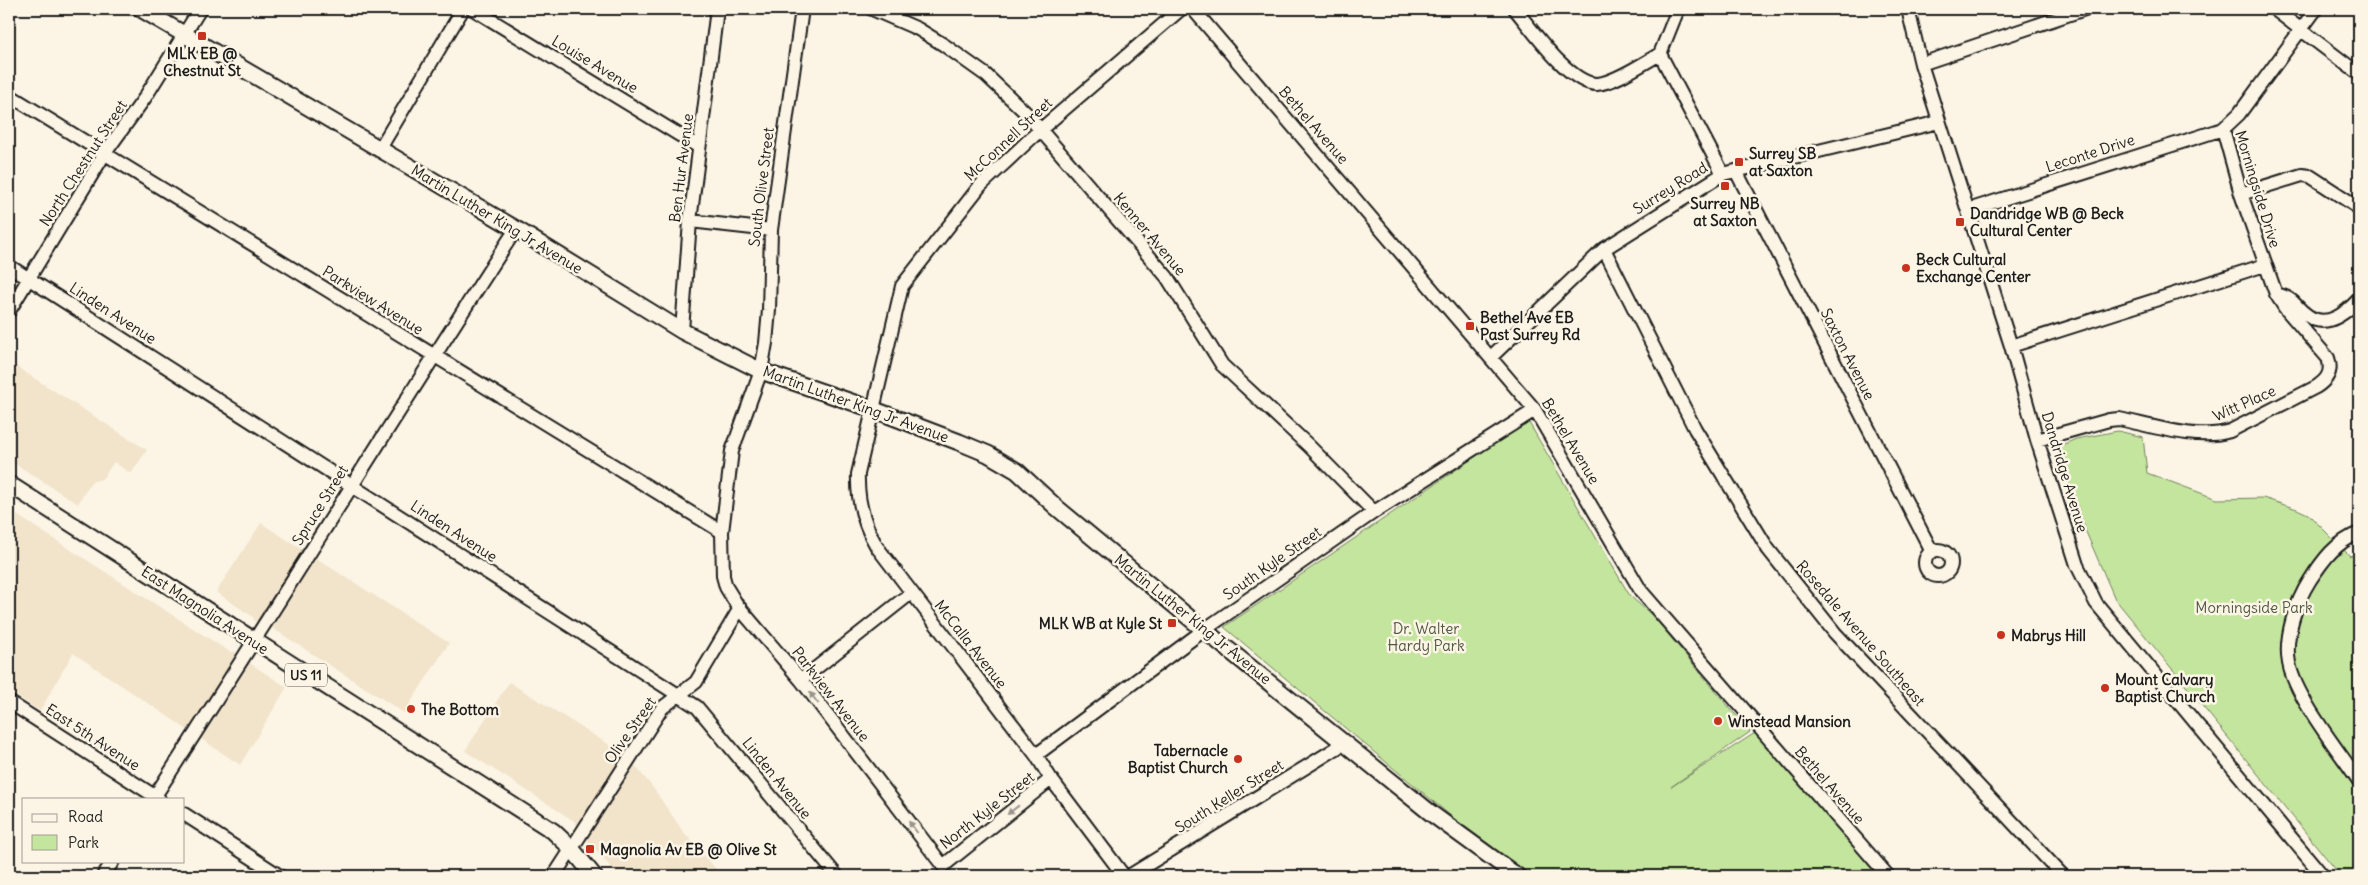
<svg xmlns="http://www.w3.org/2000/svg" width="2368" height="885" viewBox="0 0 2368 885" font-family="Delius,sans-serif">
  <rect width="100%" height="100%" fill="#fcf5e5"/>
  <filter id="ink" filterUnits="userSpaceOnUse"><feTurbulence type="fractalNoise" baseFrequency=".02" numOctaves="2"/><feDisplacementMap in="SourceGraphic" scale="10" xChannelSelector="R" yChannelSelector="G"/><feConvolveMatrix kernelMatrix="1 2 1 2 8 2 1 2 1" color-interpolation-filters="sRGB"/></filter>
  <g filter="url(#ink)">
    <path fill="#f2e4cb" d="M9,362L147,450L131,474L114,462L102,479L91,482L78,504L9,460Z
      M9,510L230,652L233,651L250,660L251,664L287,687L240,765L73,653L40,711L9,691Z
      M261,523L449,643L404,713L272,628L254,620L253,617L216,592Z
      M509,682L608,744L633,763L654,789L682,830L722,876H618L589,842L574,821L465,751Z"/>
    <path fill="#c4e59e" stroke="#70805d" d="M1528,421L1630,596L1652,615L1750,732L1671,787L1755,733L1888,876H1532L1452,817L1224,627Z
      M2118,431L2143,437L2147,473L2217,499L2263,498L2297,509L2308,514L2350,556L2359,552V876H2341L2115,599L2086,532L2057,447L2076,439Z"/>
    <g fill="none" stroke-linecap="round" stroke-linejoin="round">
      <defs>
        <path id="minor" d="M473,9L699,147
          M802,9L771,230L769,310L766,343L761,371L732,451L722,532L723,576L726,587L737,605L801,680L943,866L1051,779
          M872,9L918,29L944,45L986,75L1025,112L1167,277L1222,365L1309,446L1374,512
          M1193,9L1535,410L1641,591L1888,876
          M1515,9C1531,28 1570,85 1597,84C1614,83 1644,63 1660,54
          M1678,9L1660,54L1723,174
          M1908,9L1921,64L2011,346L2037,440L2077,565L2096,603L2323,876
          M2274,9L2359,74
          M1921,64L2085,9
          M9,95L722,532
          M379,150L463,9
          M1736,171L1932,552
          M2241,194L2302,175L2310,176L2359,208
          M1968,210L2223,129L2239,114L2316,9
          M690,221L771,230
          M1604,249L1695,429L1768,549L1835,633L2063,876
          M9,266L697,707L837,876
          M2276,294C2297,299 2293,306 2308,316C2327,329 2346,313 2359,299
          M9,311L105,153L144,99L200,9
          M682,331L690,221L717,9
          M2011,346L2265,265
          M1491,357L1604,249L1723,174L1939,122
          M2037,440L2109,420L2119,419C2153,426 2198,441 2230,431L2316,387C2327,380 2333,372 2328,358L2285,308L2276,294L2241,194L2223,129
          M2359,533C2336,542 2323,560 2310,580C2296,602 2284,637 2289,663C2295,697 2339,751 2359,781
          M1925 563a13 13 0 1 1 26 0a13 13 0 1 1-26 0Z
          M801,680L911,593
          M9,702L159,799
          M1036,755L1204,630L1374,512L1535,410
          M153,799C275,610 393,418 516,229
          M184,814L280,876
          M103,876L113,861
          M554,876L662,708L696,682L740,608
          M1124,876L1051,779L1036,755L877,547C864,525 857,500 858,474L902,286L980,186L1040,130L1181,9
          M1129,876L1345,743"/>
        <path id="major" d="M141,9L516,229L682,331L761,371L872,409L959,442L988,454L1017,471L1056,507L1204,630L1432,814L1517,876
          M9,484L553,831L571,848L594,876"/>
      </defs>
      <use href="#minor" stroke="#1c1c1c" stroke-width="16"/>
      <use href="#major" stroke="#1c1c1c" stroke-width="19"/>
      <use href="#minor" stroke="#fcf5e5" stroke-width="12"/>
      <use href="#major" stroke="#fcf5e5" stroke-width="15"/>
    </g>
    <defs><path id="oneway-solid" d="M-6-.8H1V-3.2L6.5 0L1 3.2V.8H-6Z" transform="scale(1.25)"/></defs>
    <g fill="#97938b">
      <use href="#oneway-solid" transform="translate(814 698) rotate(-127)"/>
      <use href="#oneway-solid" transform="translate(1013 810) rotate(142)"/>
      <use href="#oneway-solid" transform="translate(913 827) rotate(-127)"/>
    </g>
  </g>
  <g fill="#c8321e" stroke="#fcf5e5" stroke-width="2">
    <rect x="197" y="31" width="10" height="10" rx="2.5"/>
    <rect x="1734" y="157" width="10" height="10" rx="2.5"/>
    <rect x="1720" y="181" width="10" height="10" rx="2.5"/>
    <rect x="1955" y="217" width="10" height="10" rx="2.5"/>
    <circle cx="1906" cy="268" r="5"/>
    <rect x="1465" y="321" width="10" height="10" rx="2.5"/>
    <rect x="1167" y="618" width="10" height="10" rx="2.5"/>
    <circle cx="2001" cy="635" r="5"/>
    <circle cx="2105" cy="688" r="5"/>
    <circle cx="411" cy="709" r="5"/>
    <circle cx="1718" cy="721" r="5"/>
    <circle cx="1238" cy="759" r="5"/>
    <rect x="585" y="844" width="10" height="10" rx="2.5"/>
  </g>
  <g text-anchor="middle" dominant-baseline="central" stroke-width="5" stroke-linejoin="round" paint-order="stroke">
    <rect fill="#fcf5e5" stroke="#5f5d58" stroke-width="1" x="285" y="663.5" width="42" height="23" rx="4"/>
    <g font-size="14" font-weight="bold" fill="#1c1c1c">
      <text x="306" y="675">US 11</text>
    </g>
    <g font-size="15" font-weight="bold" fill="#1c1c1c" stroke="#fcf5e5" text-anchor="start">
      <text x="202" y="53" text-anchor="middle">MLK EB @<tspan x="202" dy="17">Chestnut St</tspan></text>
      <text x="1749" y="153">Surrey SB<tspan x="1749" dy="17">at Saxton</tspan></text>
      <text x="1725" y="203" text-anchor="middle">Surrey NB<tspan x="1725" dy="17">at Saxton</tspan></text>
      <text x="1970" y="213">Dandridge WB @ Beck<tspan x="1970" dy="17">Cultural Center</tspan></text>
      <text x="1916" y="259">Beck Cultural<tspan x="1916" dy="17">Exchange Center</tspan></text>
      <text x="1480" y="317">Bethel Ave EB<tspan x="1480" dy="17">Past Surrey Rd</tspan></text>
      <text x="1162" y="623" text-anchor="end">MLK WB at Kyle St</text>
      <text x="2011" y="635">Mabrys Hill</text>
      <text x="2115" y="679">Mount Calvary<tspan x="2115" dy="17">Baptist Church</tspan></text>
      <text x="421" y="709">The Bottom</text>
      <text x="1728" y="721">Winstead Mansion</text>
      <text x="1228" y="750" text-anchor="end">Tabernacle<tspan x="1228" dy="17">Baptist Church</tspan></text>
      <text x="600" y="849">Magnolia Av EB @ Olive St</text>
    </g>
    <g font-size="15" fill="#1c1c1c" stroke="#fcf5e5">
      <text transform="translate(595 64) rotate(31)">Louise Avenue</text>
      <text transform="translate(1314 125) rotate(49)">Bethel Avenue</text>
      <text transform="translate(1008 139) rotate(-43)">McConnell Street</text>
      <text transform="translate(2090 153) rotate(-18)">Leconte Drive</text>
      <text transform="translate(83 163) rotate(-57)">North Chestnut Street</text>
      <text transform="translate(681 168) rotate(-83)">Ben Hur Avenue</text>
      <text transform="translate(761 187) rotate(-83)">South Olive Street</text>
      <text transform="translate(1670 188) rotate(-32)">Surrey Road</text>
      <text transform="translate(2258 189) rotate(73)">Morningside Drive</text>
      <text transform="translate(497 219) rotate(31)">Martin Luther King Jr Avenue</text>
      <text transform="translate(1150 234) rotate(50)">Kenner Avenue</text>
      <text transform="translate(373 300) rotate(32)">Parkview Avenue</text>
      <text transform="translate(113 313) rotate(33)">Linden Avenue</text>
      <text transform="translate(1848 354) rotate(63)">Saxton Avenue</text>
      <text transform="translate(2244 403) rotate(-24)">Witt Place</text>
      <text transform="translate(856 404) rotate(20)">Martin Luther King Jr Avenue</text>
      <text transform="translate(1571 441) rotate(59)">Bethel Avenue</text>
      <text transform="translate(2065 472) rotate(73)">Dandridge Avenue</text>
      <text transform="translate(320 505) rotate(-58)">Spruce Street</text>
      <text transform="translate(454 531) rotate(33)">Linden Avenue</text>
      <text transform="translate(1272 563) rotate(-35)">South Kyle Street</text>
      <text transform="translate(205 610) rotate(33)">East Magnolia Avenue</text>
      <text transform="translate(1193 619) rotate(39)">Martin Luther King Jr Avenue</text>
      <text transform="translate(1861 633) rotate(49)">Rosedale Avenue Southeast</text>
      <text transform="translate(971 644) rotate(52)">McCalla Avenue</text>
      <text transform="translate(831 694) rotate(52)">Parkview Avenue</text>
      <text transform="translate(630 730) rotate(-55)">Olive Street</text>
      <text transform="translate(93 737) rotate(33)">East 5th Avenue</text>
      <text transform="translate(777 778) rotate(51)">Linden Avenue</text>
      <text transform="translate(1830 785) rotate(49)">Bethel Avenue</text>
      <text transform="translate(1229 796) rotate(-32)">South Keller Street</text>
      <text transform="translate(987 810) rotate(-38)">North Kyle Street</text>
    </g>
    <g font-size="15" fill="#4e5843" stroke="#fcf5e5">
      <text x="2254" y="607">Morningside Park</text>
      <text x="1426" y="628">Dr. Walter<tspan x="1426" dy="17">Hardy Park</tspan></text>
    </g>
  </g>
  <rect width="2368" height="885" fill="none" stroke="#fcf5e5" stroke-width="30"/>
  <rect x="15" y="15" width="2338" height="855" fill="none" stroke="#1c1c1c" stroke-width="2" filter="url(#ink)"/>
  <rect x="22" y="798" width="162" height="65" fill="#fcf5e5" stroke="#a29e95"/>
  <rect x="32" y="814" width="25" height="8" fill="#fcf5e5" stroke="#a29e95"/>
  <text x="68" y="822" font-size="15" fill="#1c1c1c">Road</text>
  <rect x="32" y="835" width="25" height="15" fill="#c4e59e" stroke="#a29e95"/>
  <text x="68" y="848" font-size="15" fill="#1c1c1c">Park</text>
</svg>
